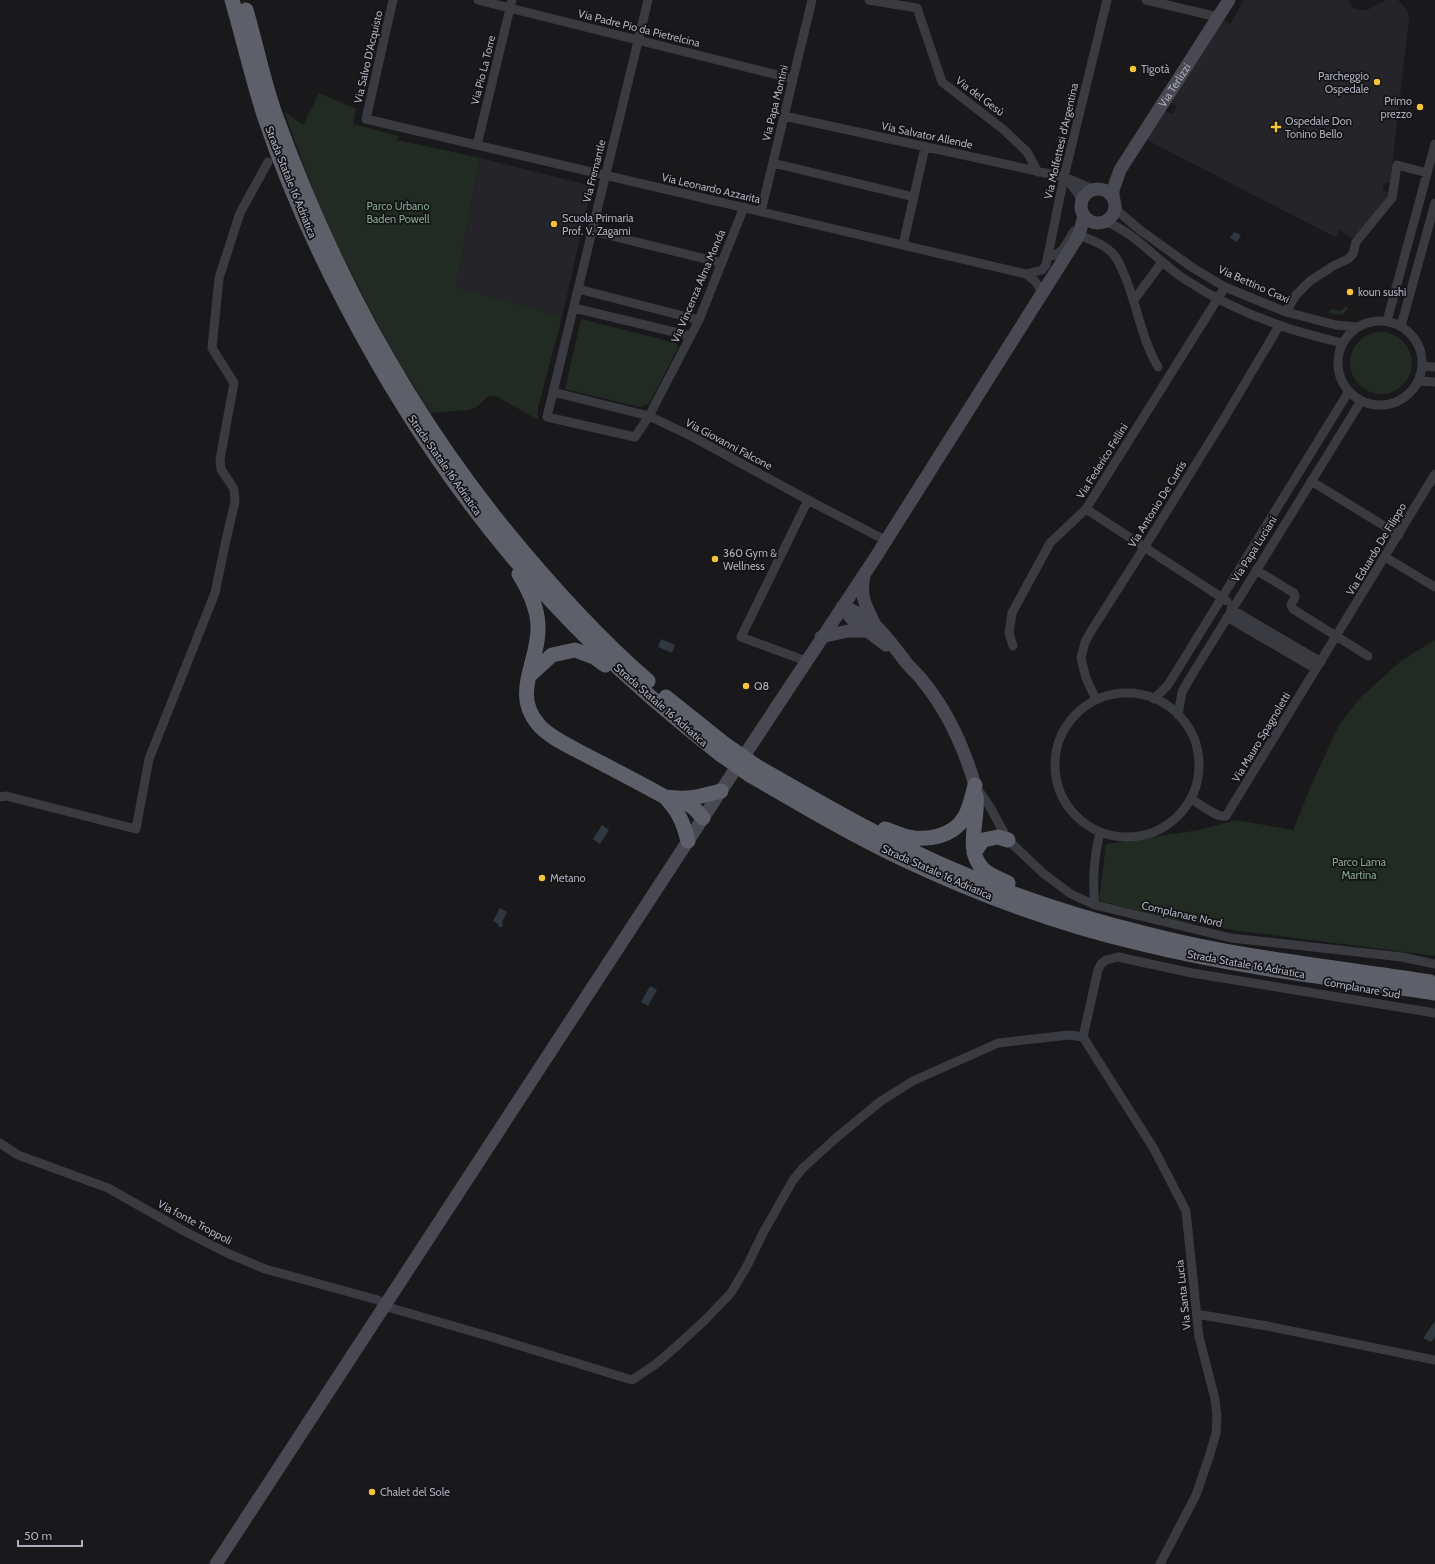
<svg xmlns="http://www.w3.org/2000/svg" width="1435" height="1564" viewBox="0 0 1435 1564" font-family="Cabin,sans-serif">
  <rect width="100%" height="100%" fill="#19191b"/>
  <path fill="#252529" d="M1244,0H1348L1354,9L1367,10L1386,0H1398L1407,10L1409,18L1390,182L1383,184V190L1389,193V197L1356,236L1350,238L1340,230L1335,237L1147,140L1165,111L1172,114L1177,106L1171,102L1224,20L1230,24Z
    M480,158L592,186L562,317L456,287Z"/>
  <path fill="#212a23" d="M319,93L356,109L353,124L399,136L397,140L480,158L456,287L562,317L538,408V420L498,397L488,396L477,407L468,410L431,413L395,357L331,234L310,183L284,111L303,125Z
    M1347,306L1348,309L1342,315L1329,313L1328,311L1332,309L1340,311Z
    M581,319L676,343L678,348L649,404L639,407L565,389Z
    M1350 363a31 31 0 1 1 62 0a31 31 0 1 1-62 0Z
    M1435,640V956L1233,930L1166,918L1099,901L1106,844L1199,830L1236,820L1293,830L1314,779L1339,725L1361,697L1401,661Z"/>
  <path fill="#2f3740" d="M1234,232L1241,235L1237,242L1230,238Z
    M661,639L675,645L672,653L658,647Z
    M602,825L609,830L600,844L593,839Z
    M500,908L507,912L502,922L503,924L502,927H499L498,924L493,921Z
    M650,986L657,990L648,1006L641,1002Z
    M1435,1321V1337L1431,1342L1423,1338Z"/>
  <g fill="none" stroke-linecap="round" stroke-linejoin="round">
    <path stroke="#3a3b41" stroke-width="9" d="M393,0L366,119L1026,274C1034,280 1039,283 1041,294
      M478,0L793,79
      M648,0L547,417L635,437L649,416L699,320L744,207
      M869,0L917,8L942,82L1004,130L1027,152L1038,172
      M1146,0L1218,17
      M784,116L1064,177L1093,189
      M477,145L512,0
      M773,163L914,197
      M1065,178L1077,192L1082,202
      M1116,206L1120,213L1140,230L1193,268L1225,287L1286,312L1336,325L1357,327
      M761,212L812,0
      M1106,222C1135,232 1160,264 1186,280C1215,299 1247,314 1279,325C1298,332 1318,337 1338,342L1342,345
      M592,231L722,263
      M1079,235C1089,239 1101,243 1109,250C1117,256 1120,265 1124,274C1137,304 1141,338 1158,367
      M903,245L925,147
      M1049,256C1062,256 1068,241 1074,231
      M1026,274L1042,270L1046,265L1064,177L1107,0
      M578,289L699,320
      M1134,300L1162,262
      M574,308L691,336
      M1286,312L1296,295L1310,281L1333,266L1348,259L1353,254L1356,242L1392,198L1397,165L1427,173
      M1338 363a42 42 0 1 1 84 0a42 42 0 1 1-84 0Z
      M1387,321L1435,144
      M1401,326L1435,203
      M1423,366L1435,367
      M1419,381L1435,382
      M553,392L649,416L693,437L808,500L885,540
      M1311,481L1399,535
      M1086,509L1227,601
      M1385,557L1435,587
      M1256,570L1294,593L1295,597L1291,605L1293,609L1368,656
      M1231,609L1321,662
      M1227,617L1316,669
      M1013,646L1009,633L1012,613L1050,543L1086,509L1225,287
      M806,661L741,637L808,500
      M1055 765a72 72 0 1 1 144 0a72 72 0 1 1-144 0Z
      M1154,699L1168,685L1349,391
      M1096,700L1086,678L1081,658L1085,642L1093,628L1144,548L1225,417L1279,326
      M1178,715L1182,692L1190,678L1361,401
      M977,788L990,807L1008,840L1044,874L1071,894L1095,905L1231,938L1402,957L1435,964
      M0,797L6,796L136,829L149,759L215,593L226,540L235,502L234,489L221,469L220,459L234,383L212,348L219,278L240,213L268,162
      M1191,799C1201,804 1216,818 1226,816L1435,474
      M1095,905C1092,880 1094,857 1100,832
      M1083,1037L1154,1149L1186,1211L1199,1337L1215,1399L1217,1416L1216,1433L1210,1454L1196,1495L1160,1564
      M1083,1037L1098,970L1101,964L1106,960L1118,957L1192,973L1435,1013
      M0,1143L18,1155L108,1188L184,1231L227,1253L265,1269L378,1300L384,1306L488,1336L632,1380L656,1364L678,1345L705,1320L731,1293L747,1266L763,1233L793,1180L803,1168L836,1138L881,1101L913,1081L998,1043L1069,1035L1083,1037
      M1196,1314L1267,1326L1435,1360"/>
    <g stroke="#484951" stroke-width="13">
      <circle cx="1098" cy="206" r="17"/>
      <path id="s1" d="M1113,197V190L1120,170L1229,0"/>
      <path d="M864,575C860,597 865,604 874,623"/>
      <path d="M842,607C873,615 887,638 905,661C910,668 917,673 922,680C947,710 964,748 975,785"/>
      <path d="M842,607L851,618L886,645"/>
      <path d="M821,637L848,631H867"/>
      <path d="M216,1564L703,818L875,558L1079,235L1084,216"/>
    </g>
    <path stroke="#5e6069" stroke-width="15" d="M232,0C243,38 252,77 264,115C286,181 314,244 346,305C410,428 492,545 591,642C632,682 675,719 720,754
      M246,10C256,44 263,80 275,114C328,261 401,399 498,521C544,578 593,633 648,681
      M519,574C529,590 537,606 538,625C540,660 511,693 538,724C547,736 571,747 584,754C611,768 638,782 665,797C688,800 699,797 721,791
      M529,676L552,655L575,650L594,657L605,665
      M666,697L726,745
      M756,766C819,802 882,839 949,868C1013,896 1080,918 1147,934C1239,958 1336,967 1430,982
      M750,775C800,804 850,834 903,859C981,896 1063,926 1147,945C1242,968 1339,979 1435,993
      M976,796C979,820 964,850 983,869C989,875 1000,879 1008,883
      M665,797C679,812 683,822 688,841
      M682,799L695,809L703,818
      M885,829C893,831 901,836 909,837C928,841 953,836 964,818C970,808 972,797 975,785
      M974,853L983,840L998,837L1008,840"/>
    <path stroke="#5e6069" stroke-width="15" d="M726,745L756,766
      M720,754L750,775"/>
  </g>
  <g fill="#f4c439" stroke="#141417" stroke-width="1.5">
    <circle cx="1133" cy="69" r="4"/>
    <circle cx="1377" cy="82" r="4"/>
    <circle cx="1420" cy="107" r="4"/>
    <path d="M1274 121h4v4h4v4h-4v4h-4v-4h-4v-4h4z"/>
    <circle cx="554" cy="224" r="4"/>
    <circle cx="1350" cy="292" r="4"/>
    <circle cx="715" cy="559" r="4"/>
    <circle cx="746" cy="686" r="4"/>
    <circle cx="542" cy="878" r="4"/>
    <circle cx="372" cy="1492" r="4"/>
  </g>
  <g text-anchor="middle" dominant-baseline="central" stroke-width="3.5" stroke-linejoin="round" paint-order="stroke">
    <g font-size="11" fill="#acafbb" stroke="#141417">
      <text transform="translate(639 28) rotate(14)">Via Padre Pio da Pietrelcina</text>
      <text transform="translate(368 57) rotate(-77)">Via Salvo D'Acquisto</text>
      <text transform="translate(483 70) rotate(-76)">Via Pio La Torre</text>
      <text stroke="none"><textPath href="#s1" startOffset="129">Via Terlizzi</textPath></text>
      <text transform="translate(980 96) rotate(37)">Via del Gesù</text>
      <text transform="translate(775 103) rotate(-76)">Via Papa Montini</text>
      <text transform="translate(927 135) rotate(12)">Via Salvator Allende</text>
      <text transform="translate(1061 141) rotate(-77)">Via Molfettesi d'Argentina</text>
      <text transform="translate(594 171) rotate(-76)">Via Fremantle</text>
      <text transform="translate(291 182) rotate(68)">Strada Statale 16 Adriatica</text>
      <text transform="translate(711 188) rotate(13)">Via Leonardo Azzarita</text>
      <text transform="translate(1254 284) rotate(24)">Via Bettino Craxi</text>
      <text transform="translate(698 286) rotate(-67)">Via Vincenza Alma Monda</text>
      <text transform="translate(729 444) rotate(28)">Via Giovanni Falcone</text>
      <text transform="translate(1102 461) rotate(-58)">Via Federico Fellini</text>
      <text transform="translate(445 465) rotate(55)">Strada Statale 16 Adriatica</text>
      <text transform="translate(1157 504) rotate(-58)">Via Antonio De Curtis</text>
      <text transform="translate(1254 549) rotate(-58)">Via Papa Luciani</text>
      <text transform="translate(1376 549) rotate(-59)">Via Eduardo De Filippo</text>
      <text transform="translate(661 705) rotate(41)">Strada Statale 16 Adriatica</text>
      <text transform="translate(1261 737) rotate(-59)">Via Mauro Spagnoletti</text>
      <text transform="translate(937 872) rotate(24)">Strada Statale 16 Adriatica</text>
      <text transform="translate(1182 914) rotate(13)">Complanare Nord</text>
      <text transform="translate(1246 964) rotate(10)">Strada Statale 16 Adriatica</text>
      <text transform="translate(1362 988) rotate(10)">Complanare Sud</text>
      <text transform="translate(195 1222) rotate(28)">Via fonte Troppoli</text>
      <text transform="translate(1183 1295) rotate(-96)">Via Santa Lucia</text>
    </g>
    <g font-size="11" fill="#acafbb" stroke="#141417" text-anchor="start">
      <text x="1141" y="69">Tigotà</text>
      <text x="1369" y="76" text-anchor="end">Parcheggio<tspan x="1369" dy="13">Ospedale</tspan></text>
      <text x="1412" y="101" text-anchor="end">Primo<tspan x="1412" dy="13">prezzo</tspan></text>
      <text x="1285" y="121">Ospedale Don<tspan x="1285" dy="13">Tonino Bello</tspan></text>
      <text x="562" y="218">Scuola Primaria<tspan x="562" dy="13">Prof. V. Zagami</tspan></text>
      <text x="1358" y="292">koun sushi</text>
      <text x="723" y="553">360 Gym &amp;<tspan x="723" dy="13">Wellness</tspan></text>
      <text x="754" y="686">Q8</text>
      <text x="550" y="878">Metano</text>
      <text x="380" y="1492">Chalet del Sole</text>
    </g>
    <g font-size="11" fill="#83a688" stroke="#141417">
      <text x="398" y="206">Parco Urbano<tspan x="398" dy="13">Baden Powell</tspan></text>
      <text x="1359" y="862">Parco Lama<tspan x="1359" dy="13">Martina</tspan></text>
    </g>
  </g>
  <path d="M18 1540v6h64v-6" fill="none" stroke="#acafbb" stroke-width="2"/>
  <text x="24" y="1540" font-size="12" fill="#acafbb" stroke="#141417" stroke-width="3" paint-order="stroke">50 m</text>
</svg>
